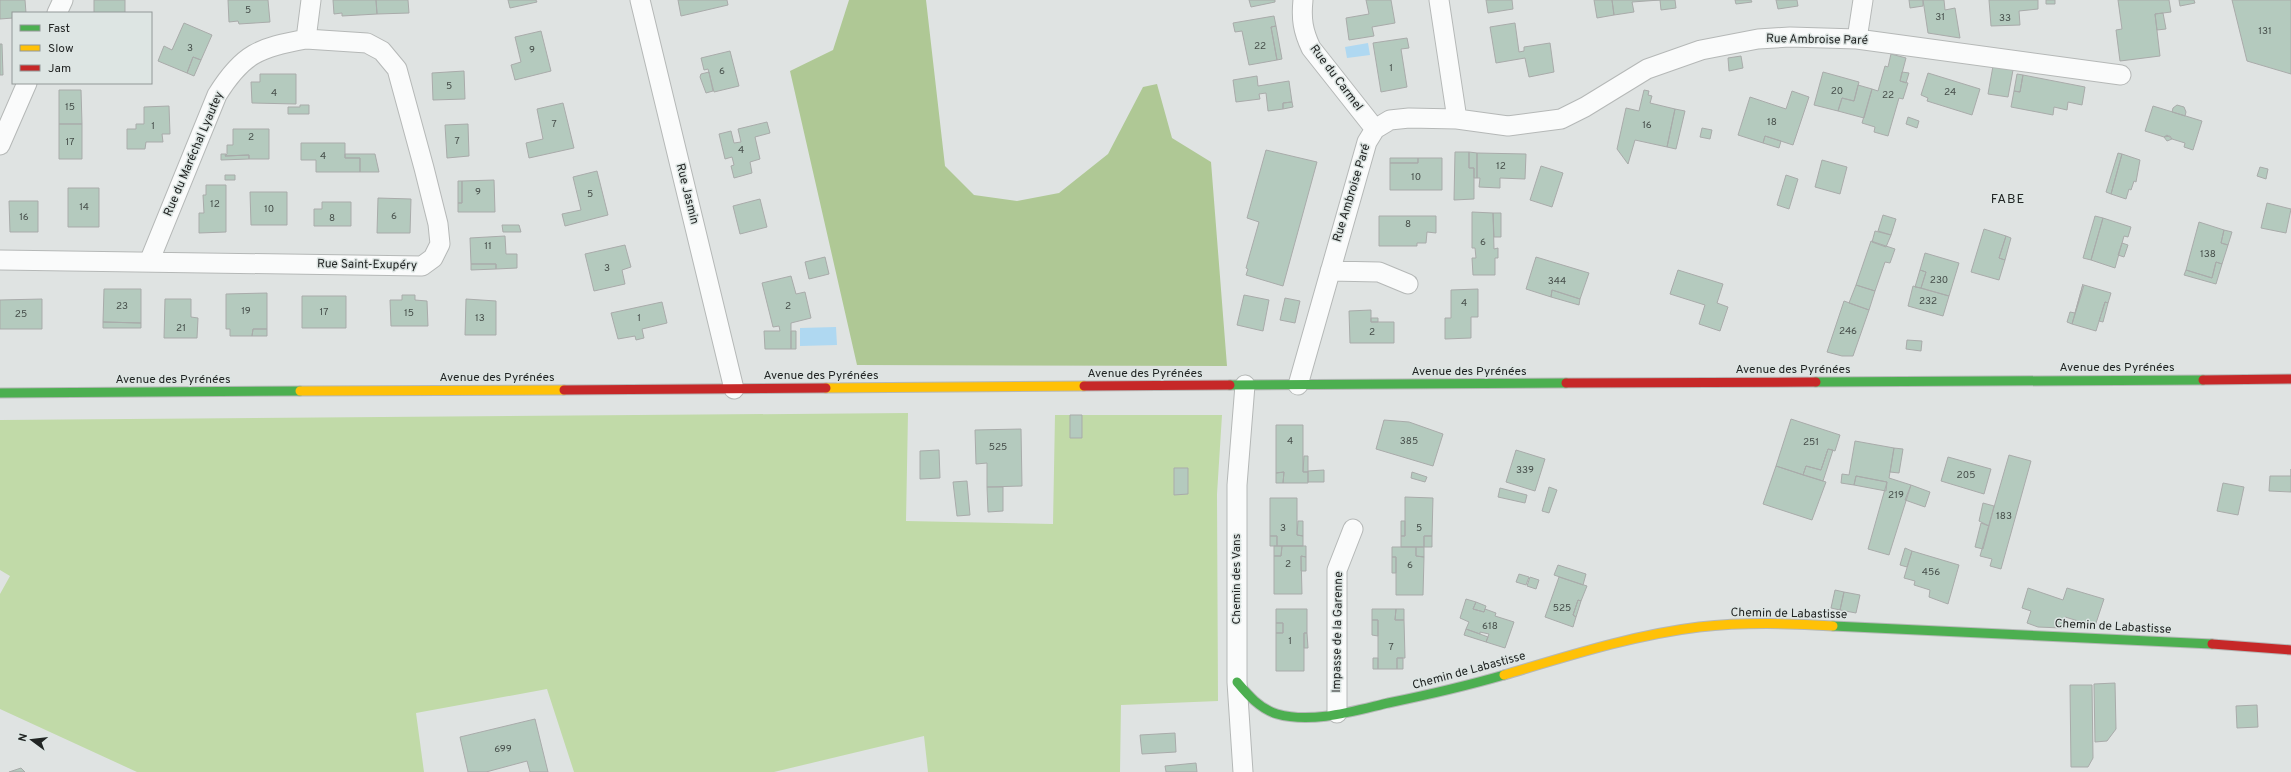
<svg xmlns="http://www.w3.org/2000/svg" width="2291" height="772" viewBox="0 0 2291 772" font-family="Overpass,sans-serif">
  <rect width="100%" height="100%" fill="#dfe3e2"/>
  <path fill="#c1daa8" d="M908,413L906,521L1053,524L1055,415H1222L1217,494L1218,701L1121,705L1120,772H928L924,736L774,772H574L547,689L416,713L424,772H137L0,709V594L10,576L0,570V420Z"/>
  <path fill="#afc895" d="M849,0H926L945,166L974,195L1017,201L1059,193L1108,154L1143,87L1157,84L1172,138L1211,162L1227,366L857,365L790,71L833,50Z"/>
  <path fill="#afd8f1" d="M1368,43L1370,55L1347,58L1345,47Z
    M836,327L837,345L800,346V328Z"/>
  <path fill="#b4cabe" stroke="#a9abaa" d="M0,0H25L26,13H13V18L0,19Z
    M94,0H125V13H94Z
    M228,0H268L270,22L239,24L238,21L229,22Z
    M333,0H376L377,14L342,16V13L334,14Z
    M376,0H408L409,13L377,14Z
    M508,0H536L537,2L510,8Z
    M678,0H727L728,5L681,16Z
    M1249,0H1275V2L1251,7Z
    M1366,0H1391L1395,23L1372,27L1374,36L1349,40L1346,18L1369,14Z
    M1486,0H1512L1513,9L1488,13Z
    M1594,0H1612L1614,15L1597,18Z
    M1612,0H1660L1632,2L1634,12L1614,15Z
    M1660,0H1675L1676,8L1661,10Z
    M1735,0H1751L1752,2L1736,4Z
    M1776,0H1797L1798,6L1778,9Z
    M1909,0H1923V6L1910,8Z
    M1923,0H1944L1945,10L1955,8L1960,38L1928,33Z
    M1989,0H2038V9L2019,11L2020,25L1991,26Z
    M2046,0H2055V4H2046Z
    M2118,0H2169L2171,12L2155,14L2160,56L2120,61L2116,30L2122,29Z
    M2179,0H2194L2195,3L2180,6Z
    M2232,0H2291V74L2247,61Z
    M2163,13L2166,29L2157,30L2155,14Z
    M1274,16L1276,26L1271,27L1277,60L1249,65L1242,31L1235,32L1233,23Z
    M184,23L212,35L201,60L193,57L187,73L158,61L164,46L172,50Z
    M1515,23L1519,52L1524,51V47L1550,43L1554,72L1529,77L1525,58L1496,63L1490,27Z
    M1276,26L1282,59L1277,60L1271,27Z
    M541,31L551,71L515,80L511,65L521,62L515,37Z
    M1407,38L1409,48L1401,49L1407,87L1381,92L1373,43Z
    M0,44H2L3,75H0Z
    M730,51L739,86L714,92L708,69L704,70L701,58Z
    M1891,54L1906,58L1900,81L1908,83L1903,99L1899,98L1888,136L1874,132L1875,127L1862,123L1872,89L1878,91L1885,66L1888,67Z
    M1741,56L1743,68L1729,71L1728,58Z
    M193,57L201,60L194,76L187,73Z
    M1993,66L2013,70L2008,97L1988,94Z
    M464,71L465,99L433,100L432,73Z
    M709,72L713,91L706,93L700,77L701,74Z
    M1823,72L1859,82L1854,101L1842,98L1838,111L1814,105Z
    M1902,72L1909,73L1906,83L1900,81Z
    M1928,73L1980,89L1972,115L1927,101L1928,98L1921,95Z
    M260,74H296V104L252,103L251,82H260Z
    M2017,74L2023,75L2020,92L2014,91Z
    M2023,75L2085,87L2082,105L2068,102L2067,110L2054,107L2053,115L2011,107L2014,91L2020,92Z
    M1257,76L1258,86L1289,81L1292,102L1283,103V109L1268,111L1266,93L1259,94L1260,99L1236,102L1233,80Z
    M1858,85L1872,89L1864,118L1838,111L1842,98L1854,101Z
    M59,90H81L82,124H59Z
    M1644,90L1649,91L1648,95L1652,96L1650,103L1675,109L1667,147L1635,140L1628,164L1617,149L1626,108L1639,111Z
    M1792,91L1809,97L1793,145L1765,136L1763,143L1738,135L1750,97L1786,109Z
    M1292,102L1293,107L1283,109V103Z
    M563,103L574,148L529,158L526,143L543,139L537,109Z
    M300,105H309V114H288V107H300Z
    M2177,105L2184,107L2186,112L2185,116L2172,112L2173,108Z
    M169,106L170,134H162L163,142H146L145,149H127V129H136V124H144V107Z
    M2153,106L2202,121L2193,150L2184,147L2185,143L2172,139L2170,136L2164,137L2145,131Z
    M1675,109L1685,111L1676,149L1667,147Z
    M1908,117L1919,121L1917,128L1906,124Z
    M767,122L770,133L755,137L760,159L750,162L752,173L734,178L731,166L734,165L732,157L725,159L719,134L731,131L734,143L741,142L738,129Z
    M59,124H82V159H59Z
    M468,124L469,156L447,158L445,125Z
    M1702,128L1712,130L1710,139L1700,137Z
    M233,129H269V159H249V155L225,156L227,154V145H233Z
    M2167,135L2172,139L2167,141L2164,137Z
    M1765,136L1781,141L1779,148L1763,143Z
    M301,143H345V158H360V172H316V160H301Z
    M1266,150L1317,162L1283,286L1246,275L1248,269L1246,268L1259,222L1247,218Z
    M1455,152H1469V168H1474V199L1454,200Z
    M1469,152L1477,153V178H1474V168H1469Z
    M1477,153L1526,154L1525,179L1500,178V188L1479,187L1480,178H1477Z
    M2118,153L2122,154L2111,194L2106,192Z
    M221,154H226L225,156L249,155V159L221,160Z
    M345,154H375L379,172H360V158H345Z
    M2122,154L2140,160L2136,182L2134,181L2131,190L2129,189L2126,199L2111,194Z
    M1390,158H1418V163H1390Z
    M1418,158H1442V190H1390V163H1418Z
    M1822,160L1847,167L1840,194L1815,187Z
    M1541,166L1563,173L1552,207L1530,200Z
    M2260,167L2268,169L2266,179L2257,176Z
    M597,171L608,215L565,226L562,214L581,210L573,177Z
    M225,175H235V180H225Z
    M1786,175L1798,179L1789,209L1777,205Z
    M494,180L495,212H458V203H462V181Z
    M458,181H462V203H458Z
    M206,185H226V232L199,233V213H204L203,195H206Z
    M68,188H99V227H68Z
    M250,192H287V225H251Z
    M378,198L411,199L410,233H377Z
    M760,199L767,227L740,234L733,206Z
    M9,201H38V232H10Z
    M322,202H351V226H314V209H322Z
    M2267,203L2291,209L2286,233L2261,228Z
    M1472,212L1493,213L1494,249L1498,248V258H1495V275H1473L1472,258H1476L1475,248H1472Z
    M1493,213H1501V237H1494Z
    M1883,215L1896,219L1891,235L1878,231Z
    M1379,216H1436V233L1427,232L1426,243H1417V246H1379Z
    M2095,216L2103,218L2091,260L2083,258Z
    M2103,218L2131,227L2128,237L2124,236L2115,268L2091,260Z
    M2199,222L2224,230L2221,243L2228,245L2222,264L2216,262L2212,278L2186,270Z
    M502,225H519L521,232H503Z
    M1984,229L2006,236L1999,258L2005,260L1999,280L1971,272Z
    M2224,230L2232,232L2228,245L2221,243Z
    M1875,231L1891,235L1886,247L1872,242Z
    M505,236L506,254H517V268L496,269V264H471L470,238Z
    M2006,236L2011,238L2005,260L1999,258Z
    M1871,241L1895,249L1890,263L1885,262L1875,291L1856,285Z
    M2122,243L2128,245L2124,257L2118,255Z
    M625,245L631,267L622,270L625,284L594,291L585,254Z
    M1925,253L1959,263L1949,296L1921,288L1926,272L1920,270Z
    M825,257L829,274L809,279L805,262Z
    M1536,257L1589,273L1580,299L1552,290L1551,297L1526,289Z
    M2216,262L2222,264L2216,284L2184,275L2186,270L2212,278Z
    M471,264H496V269L471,270Z
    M1678,270L1723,284L1717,303L1728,307L1720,331L1699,324L1705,305L1670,294Z
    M1920,270L1926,272L1921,288L1915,287Z
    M791,276L796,294L805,292L811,318L791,323V349H765L764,331H780L779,326L773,327L762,283Z
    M2083,284L2072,324L2067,322L2070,312L2075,313Z
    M1856,285L1875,291L1869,310L1849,303Z
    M2084,285L2111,293L2108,303L2105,302L2096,331L2072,324Z
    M1913,286L1949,296L1943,316L1908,306Z
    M104,289H141V323L103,322Z
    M1478,289V317H1471V338L1445,339V318H1451V290Z
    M1552,290L1580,299L1579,305L1551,297Z
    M267,293V329H253L252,336H230V329H226V294Z
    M402,295H415V300L427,301L428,326H391L390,300H402Z
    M1244,295L1269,300L1263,331L1237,325Z
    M302,296H346V328H302Z
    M1285,298L1300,301L1295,323L1280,320Z
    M42,299V329H0V300Z
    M165,299H191V317L198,318L197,338H164Z
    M466,299L496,301V335H465Z
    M1844,301L1869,310L1853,356H1842L1827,352Z
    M662,302L667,323L642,329L644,338L636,340L635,336L618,339L611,313Z
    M2105,302L2108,303L2103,322L2099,321Z
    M1371,310V322H1394V343H1350L1349,311Z
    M1371,318H1378V322H1371Z
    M103,322L141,323V328H103Z
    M253,329H267V336H252Z
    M791,331H796V349H791Z
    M1907,340L1922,341L1921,351L1906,349Z
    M1070,415H1082V438H1070Z
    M1791,419L1840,435L1835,451L1828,449L1821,470L1806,466L1803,475L1776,466Z
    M1384,420L1409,422L1443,434L1433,466L1376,449Z
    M1276,425H1303V472H1308V483H1283L1284,472L1276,473Z
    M1021,429L1022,486L987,487V463L976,464L975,430Z
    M1855,441L1894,448L1889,478L1911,485L1889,555L1868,549L1887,482L1856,476L1854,485L1841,483L1842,474L1849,475Z
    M1894,448L1903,449L1899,473L1890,472Z
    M1828,449L1833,450L1823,481L1803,475L1806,466L1821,470Z
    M939,450L940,478L920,479V451Z
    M1516,450L1545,459L1535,491L1506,482Z
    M2009,455L2031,461L2001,569L1990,566L1992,559L1980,556Z
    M1304,456H1308V472H1303Z
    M1948,457L1991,469L1984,494L1941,481Z
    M1776,466L1826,482L1812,520L1763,504Z
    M1174,468H1188V494L1174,495Z
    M2291,469V492L2269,491L2270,476H2291Z
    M1324,470V482H1308V471Z
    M1284,472L1283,483H1276V473Z
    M1412,472L1427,477L1425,482L1411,478Z
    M1856,476L1887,482L1886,491L1854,485Z
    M967,481L970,515L957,516L953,482Z
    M2223,483L2244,487L2238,515L2217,511Z
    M1911,485L1930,492L1925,507L1905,500Z
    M987,487H1003V511L988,512Z
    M1549,487L1557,490L1549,513L1542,511Z
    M1500,488L1527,495L1525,503L1498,497Z
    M1405,497L1433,498L1432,536H1424V547H1401V536H1405Z
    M1270,498H1297V535L1303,536V546H1277V536H1270Z
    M1983,503L1994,506L1989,526L1979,521Z
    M1298,521H1303V536L1297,535Z
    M1401,521H1405V536H1401Z
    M1981,523L1989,526L1983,549L1975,547Z
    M1270,536H1277V546H1270Z
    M1424,536H1432V547H1424Z
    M1274,546H1282L1281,556H1274Z
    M1282,546H1306V557L1301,556L1302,594H1274V556H1281Z
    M1392,547H1416V556L1424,557L1423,595H1396V557H1392Z
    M1416,547H1424V557L1416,556Z
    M1905,548L1912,551L1907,567L1900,565Z
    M1912,551L1959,565L1948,604L1929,597L1930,590L1914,585L1915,581L1904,578Z
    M1301,556L1306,557V571H1301Z
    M1392,557H1396V573H1392Z
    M1558,565L1586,574L1583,585L1554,575Z
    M1519,574L1529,577L1526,585L1516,582Z
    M1530,577L1539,580L1536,589L1527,586Z
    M1559,577L1587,586L1581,601L1578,600L1573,615L1576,617L1573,627L1545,617Z
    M2028,588L2063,600L2067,588L2104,599L2095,626L2065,617L2062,628L2038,627L2027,623L2031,611L2022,608Z
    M1835,590L1844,592L1840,610L1831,608Z
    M1844,592L1860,595L1856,613L1840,610Z
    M1466,599L1476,602L1473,609L1484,612L1485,609L1496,613L1495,616L1514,622L1505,648L1486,642L1489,634L1480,632V634L1466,629L1469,622L1460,618Z
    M1578,600L1581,601L1576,617L1573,615Z
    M1476,602L1486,606L1484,612L1473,609Z
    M1276,609H1307V633H1304V671H1276V633H1283V623H1276Z
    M1372,609H1396L1395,620H1404L1405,658H1397V669H1378V620H1372Z
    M1396,609H1404V620H1395Z
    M1372,620H1378V636L1372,635Z
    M1276,623H1283V633H1276Z
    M1466,629L1488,637L1486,642L1464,635Z
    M1304,633H1307L1308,648H1304Z
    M1373,658H1378V669H1373Z
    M1397,658H1403V669H1397Z
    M2115,683L2116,729L2107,741L2095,742L2094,684Z
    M2070,685H2092L2093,758L2088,767H2071Z
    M2257,705L2258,727L2237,728L2236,706Z
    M535,719L548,772H530L527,761L486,772H468L460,737Z
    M1175,733L1176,752L1142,754L1140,735Z
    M1196,763L1197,772H1166L1165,766Z
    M21,768L25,772H9Z"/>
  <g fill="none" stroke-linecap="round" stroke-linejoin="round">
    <defs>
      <path id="street" d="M640,0L734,389
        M1303,0C1301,19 1303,31 1311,48L1375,129
        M1439,0L1457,119
        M57,13L63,0
        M1857,39L1863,0
        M0,145L27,83
        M0,260L422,266L433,258L440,244L438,224L424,168L397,69L382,51L367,43L306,39
        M149,262L217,95C243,53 259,48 306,39L311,0
        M1330,271L1379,272L1408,284
        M1298,385L1367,142L1375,129L1390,120L1409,118L1457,119L1508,126L1561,119L1585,107L1647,69L1701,50L1758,39L1790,37L1857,39L2121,75
        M1337,713V570L1353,529
        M1243,772L1237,682V485L1245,385"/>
      <path id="fast" d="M1816,382L2203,380
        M1230,385L1566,383
        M0,393L300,391
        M1833,626L2212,644
        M1237,682C1248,695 1260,709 1277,714C1312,724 1354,711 1388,703C1427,695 1466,686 1504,675"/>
      <path id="slow" d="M826,388L1084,386
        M300,391L564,390
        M1504,675C1568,656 1633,635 1699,627C1744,622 1789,623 1833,626"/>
      <path id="jam" d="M2203,380L2291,379
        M1566,383L1816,382
        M1084,386L1230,385
        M564,390L826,388
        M2212,644L2291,650"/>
    </defs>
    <use href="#street" stroke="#b5b8b7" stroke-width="21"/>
    <use href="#fast" stroke="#b5b8b7" stroke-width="11"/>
    <use href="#slow" stroke="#b5b8b7" stroke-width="11"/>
    <use href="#jam" stroke="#b5b8b7" stroke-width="11"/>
    <use href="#street" stroke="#fafbfb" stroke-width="19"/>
    <use href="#fast" stroke="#4caf50" stroke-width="9"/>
    <use href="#slow" stroke="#ffc107" stroke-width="9"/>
    <use href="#jam" stroke="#c62828" stroke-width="9"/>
  </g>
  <g text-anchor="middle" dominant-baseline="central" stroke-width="3" stroke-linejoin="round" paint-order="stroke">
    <g font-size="10" fill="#464e4a">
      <text x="248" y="10">5</text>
      <text x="1940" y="17">31</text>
      <text x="2005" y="18">33</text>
      <text x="2265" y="31">131</text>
      <text x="1260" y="46">22</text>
      <text x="190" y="48">3</text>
      <text x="532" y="50">9</text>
      <text x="1391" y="68">1</text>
      <text x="722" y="71">6</text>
      <text x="449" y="86">5</text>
      <text x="1837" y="91">20</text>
      <text x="1950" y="92">24</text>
      <text x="274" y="93">4</text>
      <text x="1888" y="95">22</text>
      <text x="70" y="107">15</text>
      <text x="1772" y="122">18</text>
      <text x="554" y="124">7</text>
      <text x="1647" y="125">16</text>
      <text x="153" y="126">1</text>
      <text x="251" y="137">2</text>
      <text x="457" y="141">7</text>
      <text x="70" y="142">17</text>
      <text x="741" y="150">4</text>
      <text x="323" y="156">4</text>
      <text x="1501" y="166">12</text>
      <text x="1416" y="177">10</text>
      <text x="478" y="192">9</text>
      <text x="590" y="194">5</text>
      <text x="215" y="204">12</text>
      <text x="84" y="207">14</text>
      <text x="269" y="209">10</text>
      <text x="394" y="216">6</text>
      <text x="24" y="217">16</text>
      <text x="332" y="218">8</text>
      <text x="1408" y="224">8</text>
      <text x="1483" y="242">6</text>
      <text x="488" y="246">11</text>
      <text x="2208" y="254">138</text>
      <text x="607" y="268">3</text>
      <text x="1939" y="280">230</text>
      <text x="1557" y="281">344</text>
      <text x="1928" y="301">232</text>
      <text x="1464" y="303">4</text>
      <text x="122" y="306">23</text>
      <text x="788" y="306">2</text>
      <text x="246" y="311">19</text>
      <text x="324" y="312">17</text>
      <text x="409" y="313">15</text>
      <text x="21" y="314">25</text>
      <text x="480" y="318">13</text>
      <text x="639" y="318">1</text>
      <text x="181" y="328">21</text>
      <text x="1848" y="331">246</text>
      <text x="1372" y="332">2</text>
      <text x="1290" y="441">4</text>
      <text x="1409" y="441">385</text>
      <text x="1811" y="442">251</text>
      <text x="998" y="447">525</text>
      <text x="1525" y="470">339</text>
      <text x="1966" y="475">205</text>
      <text x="1896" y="495">219</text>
      <text x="2004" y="516">183</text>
      <text x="1283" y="528">3</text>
      <text x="1419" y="528">5</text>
      <text x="1288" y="564">2</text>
      <text x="1410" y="565">6</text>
      <text x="1931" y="572">456</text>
      <text x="1562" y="608">525</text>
      <text x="1490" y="626">618</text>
      <text x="1290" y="641">1</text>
      <text x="1391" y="647">7</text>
      <text x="503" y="749">699</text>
    </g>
    <g font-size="12" fill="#222524" stroke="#dde5e3">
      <text transform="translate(1817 40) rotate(1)">Rue Ambroise Paré</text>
      <text transform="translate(1336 78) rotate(53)">Rue du Carmel</text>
      <text transform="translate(194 154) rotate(-67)">Rue du Maréchal Lyautey</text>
      <text transform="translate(1352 193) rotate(-73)">Rue Ambroise Paré</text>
      <text transform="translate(687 194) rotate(76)">Rue Jasmin</text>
      <text transform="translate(367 265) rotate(1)">Rue Saint-Exupéry</text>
      <text x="2117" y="368">Avenue des Pyrénées</text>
      <text x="1793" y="370">Avenue des Pyrénées</text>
      <text x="1469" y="372">Avenue des Pyrénées</text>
      <text x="1145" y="374">Avenue des Pyrénées</text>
      <text x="821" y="376">Avenue des Pyrénées</text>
      <text x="497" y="378">Avenue des Pyrénées</text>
      <text x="173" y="380">Avenue des Pyrénées</text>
      <text transform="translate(1237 579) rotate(-90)">Chemin des Vans</text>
      <text transform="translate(1789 614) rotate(1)">Chemin de Labastisse</text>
      <text transform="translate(2113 627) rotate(3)">Chemin de Labastisse</text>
      <text transform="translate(1338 632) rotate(-89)">Impasse de la Garenne</text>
      <text transform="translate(1469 671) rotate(-15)">Chemin de Labastisse</text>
    </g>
    <g font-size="13" letter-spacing="1" fill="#222524" stroke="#dde5e3">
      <text x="2008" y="200">FABE</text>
    </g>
  </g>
  <rect x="12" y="12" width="140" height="72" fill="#dde5e3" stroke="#929897"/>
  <rect x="20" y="25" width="20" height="6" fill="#4caf50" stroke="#929897"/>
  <text x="48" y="32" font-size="12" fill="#222524">Fast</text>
  <rect x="20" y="45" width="20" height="6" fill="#ffc107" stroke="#929897"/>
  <text x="48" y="52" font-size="12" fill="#222524">Slow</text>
  <rect x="20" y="65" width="20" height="6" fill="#c62828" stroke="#929897"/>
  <text x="48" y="72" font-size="12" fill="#222524">Jam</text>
  <g transform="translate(32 740) rotate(285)" stroke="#dde5e3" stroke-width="3" paint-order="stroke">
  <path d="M0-3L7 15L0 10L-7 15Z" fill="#222524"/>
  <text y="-6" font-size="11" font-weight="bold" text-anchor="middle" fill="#222524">N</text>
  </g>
</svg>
